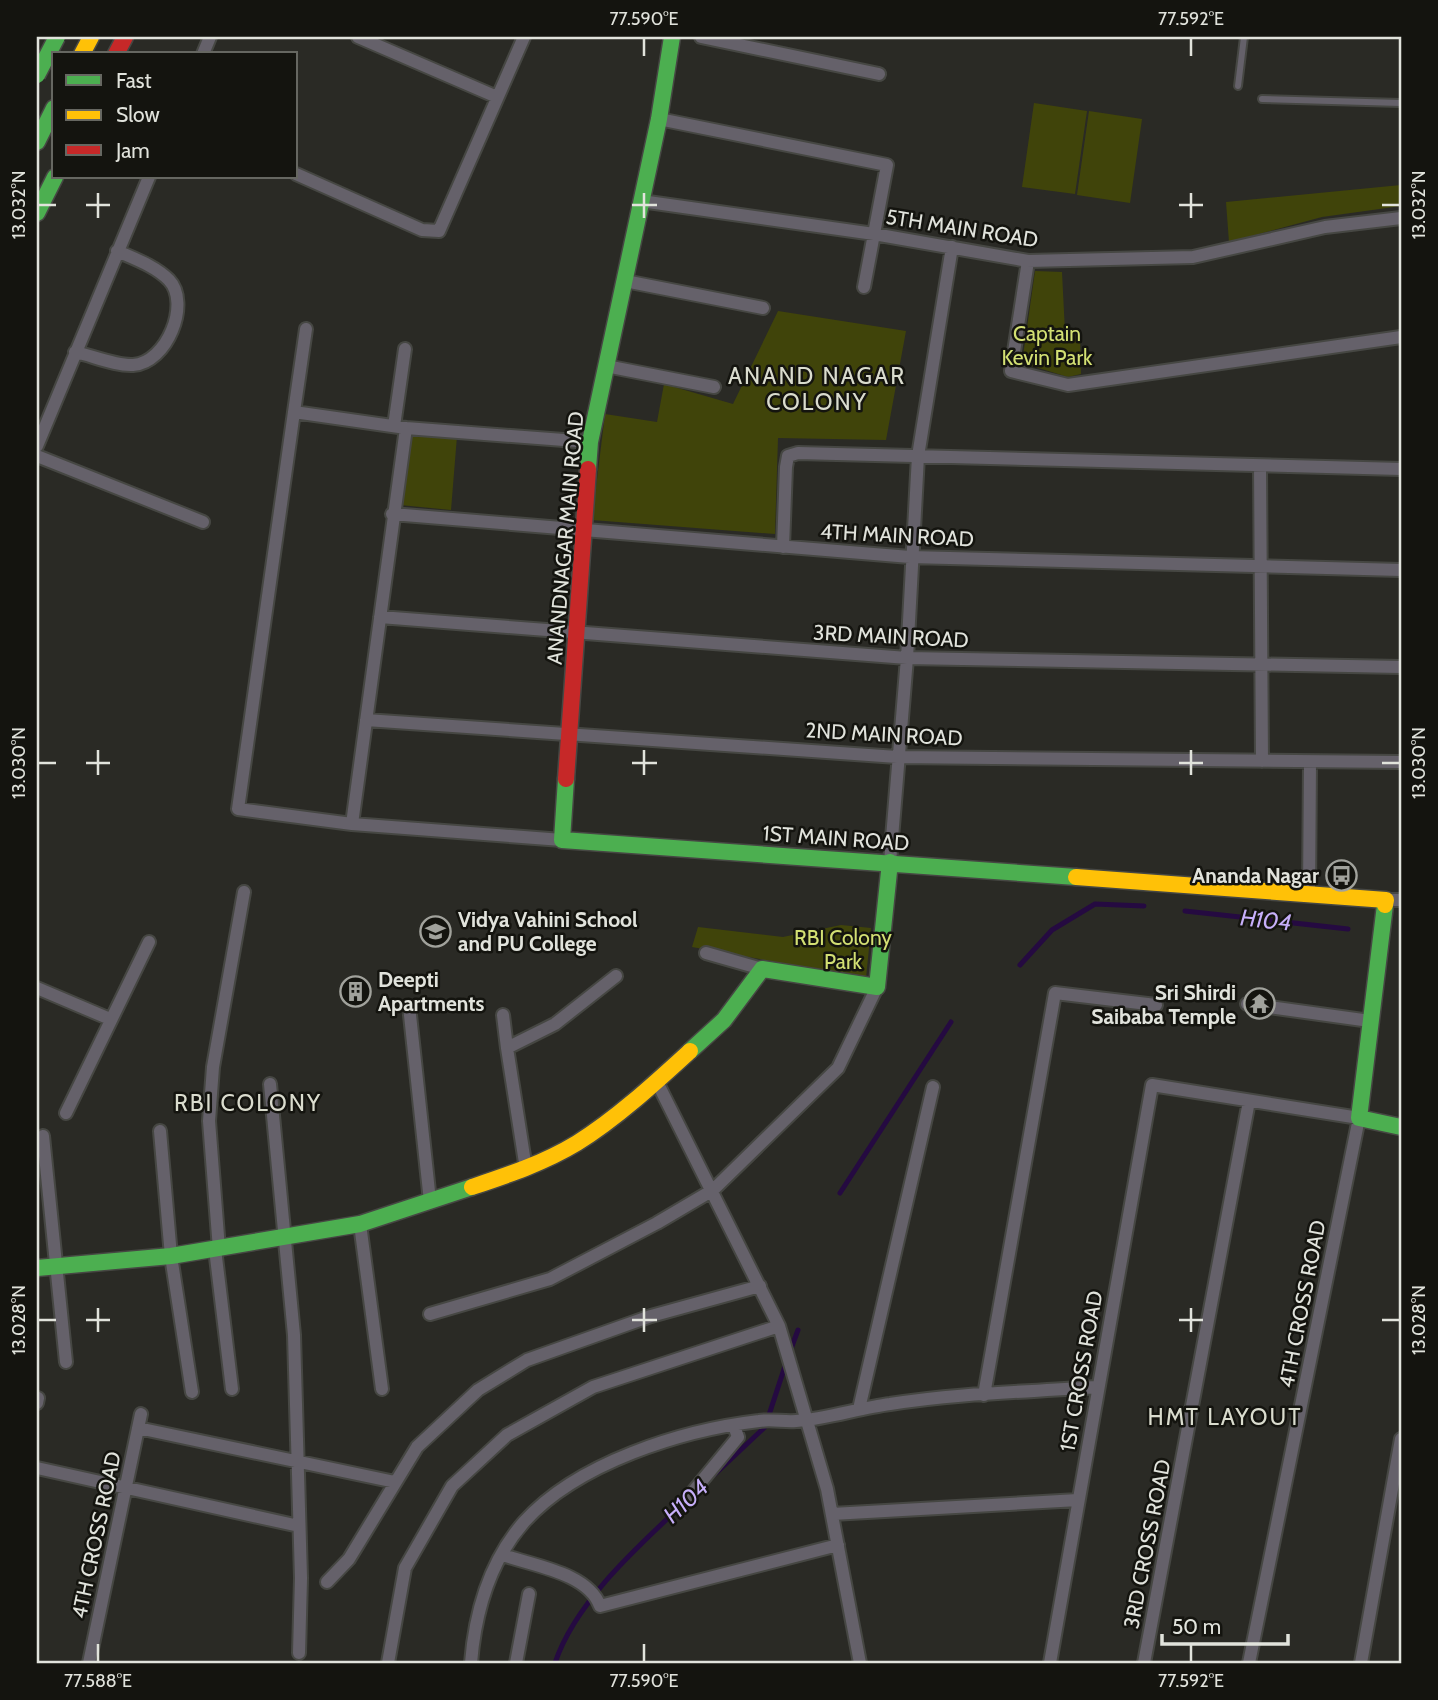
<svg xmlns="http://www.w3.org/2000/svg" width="1438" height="1700" viewBox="0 0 1438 1700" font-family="Cabin,sans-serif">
  <rect width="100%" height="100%" fill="#2a2a25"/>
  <path fill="#40440a" d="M1034,103L1087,111L1075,194L1022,187Z
    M1089,111L1142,119L1130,203L1077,195Z
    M1401,185V206L1322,217L1229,242L1226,202Z
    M1035,271L1062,272L1065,332H1080L1081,374L1068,377L1022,363Z
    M778,311L906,331L886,440L778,438L775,534L592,520L605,414L657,422L664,384L733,404Z
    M411,434L457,436L451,510L400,505Z
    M841,925L871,928L866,978L692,947L698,927L783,937Z"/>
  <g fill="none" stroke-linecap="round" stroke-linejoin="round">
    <path stroke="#250a41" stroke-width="5" d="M1185,911L1348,929
      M1020,965L1052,930L1095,904L1144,906
      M840,1193L951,1022
      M789,1354L798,1330
      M714,1475L765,1427L786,1363
      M555,1663C575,1603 636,1548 681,1506"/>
    <defs>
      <path id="lane" d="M1238,86L1244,37
        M1262,99L1401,103"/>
      <path id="street" d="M358,37L497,97
        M701,37L879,74
        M203,54L210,37
        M659,119L887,165L864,287
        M296,174L422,230L439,231L524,37
        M641,201L874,234L1028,261L1193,257L1325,227L1401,218
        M1028,261L1011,371L1068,385L1401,337
        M625,281L763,308
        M75,352C93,356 116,366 133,365C167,363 191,303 169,280C155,266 135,259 117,251
        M606,366L714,387
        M294,412L306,329
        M394,426L405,349
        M406,428L590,442
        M37,446L149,177
        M37,456L203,522
        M1260,466L1262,761
        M392,514L910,557L1401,570
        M783,547L786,467L788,456L798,453L1401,469
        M380,617L907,658L1401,667
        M366,720L897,757L1401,762
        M352,824L406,428L294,412L238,809L352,824L562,840
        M890,862L907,658L918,456L952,247
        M1309,894L1310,763
        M1386,900H1401
        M706,953L762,969
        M37,988L110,1019
        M1247,1004L1370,1021
        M410,1015L430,1201
        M503,1015L507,1048
        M270,1084L294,1335L301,1578L299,1653
        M66,1113L149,942
        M160,1131L171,1256L192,1392
        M43,1136L66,1362
        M526,1169L507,1048L555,1024L616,976
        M360,1224L382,1389
        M215,1249L232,1389
        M219,1249L209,1121L213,1067L244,892
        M430,1314L550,1279L657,1223L713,1190L838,1068L877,987
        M779,1326L827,1489L860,1663
        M984,1395L1055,993L1156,1005
        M37,1403L38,1398
        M859,1409L933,1087
        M138,1428L395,1482
        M37,1468L299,1526
        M682,1505L738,1437L734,1426
        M832,1514L1078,1500
        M503,1555C534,1566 588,1573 600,1606L838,1545
        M327,1582L349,1559L417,1447L478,1390L527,1360L651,1316L760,1286
        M89,1663L141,1414
        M388,1663L405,1568L452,1486L507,1435L593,1387L779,1326L657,1082
        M471,1663C475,1613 490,1561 524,1522C577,1463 682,1430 759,1421C771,1419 784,1422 796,1421C827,1419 859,1408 890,1404C958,1393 1028,1392 1097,1387
        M516,1663L529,1594
        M1050,1663L1152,1085L1359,1118L1249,1663
        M1144,1663L1249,1101
        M1361,1663L1401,1439"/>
      <path id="fast" d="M37,142L54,108
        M37,213L55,177
        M588,469L590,442L659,119L672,37
        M566,779L562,840L1076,877
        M1385,905L1359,1118L1401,1127
        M690,1051L724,1020L762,969L877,987L890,862
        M37,1268L171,1256L360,1224L472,1187"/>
      <path id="slow" d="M82,54L91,37
        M1076,877L1386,900L1385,905
        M472,1187C508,1175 544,1163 577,1143C617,1118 655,1083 690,1051"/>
      <path id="jam" d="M116,54L125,37
        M566,779L588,469"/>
    </defs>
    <use href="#lane" stroke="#464743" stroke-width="10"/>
    <use href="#street" stroke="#464743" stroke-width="16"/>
    <use href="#fast" stroke="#464743" stroke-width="19"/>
    <use href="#slow" stroke="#464743" stroke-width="19"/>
    <use href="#jam" stroke="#464743" stroke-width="19"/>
    <use href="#lane" stroke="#65616a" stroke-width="6"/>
    <use href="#street" stroke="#65616a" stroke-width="12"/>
    <use href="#fast" stroke="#4caf50" stroke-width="16"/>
    <use href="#slow" stroke="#ffc107" stroke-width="16"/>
    <use href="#jam" stroke="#c62828" stroke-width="16"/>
    <defs>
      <path id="fast-bridge" d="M37,75L57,37"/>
    </defs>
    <use href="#fast-bridge" stroke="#464743" stroke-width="19" stroke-linecap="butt"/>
    <use href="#fast-bridge" stroke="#4caf50" stroke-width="16"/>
  </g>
  <path fill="none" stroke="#e1e3dc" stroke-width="2.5" d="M644,38V56M1191,38V56M98,193V218M644,193V218M1191,193V218M38,205H56M86,205H110M632,205H657M1179,205H1203M1382,205H1400M98,750V775M644,750V775M1191,750V775M38,763H56M86,763H110M632,763H657M1179,763H1203M1382,763H1400M98,1308V1332M644,1308V1332M1191,1308V1332M38,1320H56M86,1320H110M632,1320H657M1179,1320H1203M1382,1320H1400M98,1644V1662M644,1644V1662M1191,1644V1662"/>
  <defs>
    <symbol id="bus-ring" viewBox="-11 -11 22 22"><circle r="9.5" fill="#14140f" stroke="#a1a29c" stroke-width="1.5"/><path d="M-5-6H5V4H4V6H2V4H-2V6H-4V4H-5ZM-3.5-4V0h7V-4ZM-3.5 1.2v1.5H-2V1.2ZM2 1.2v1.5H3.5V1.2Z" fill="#a1a29c"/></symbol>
    <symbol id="university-ring" viewBox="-11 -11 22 22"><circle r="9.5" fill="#14140f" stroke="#a1a29c" stroke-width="1.5"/><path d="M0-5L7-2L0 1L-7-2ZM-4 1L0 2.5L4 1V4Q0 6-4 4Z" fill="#a1a29c"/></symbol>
    <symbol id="building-ring" viewBox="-11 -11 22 22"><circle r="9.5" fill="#14140f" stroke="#a1a29c" stroke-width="1.5"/><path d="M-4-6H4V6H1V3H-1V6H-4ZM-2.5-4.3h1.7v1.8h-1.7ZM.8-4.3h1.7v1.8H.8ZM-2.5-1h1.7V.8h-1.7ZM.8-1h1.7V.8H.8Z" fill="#a1a29c"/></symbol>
    <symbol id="temple-ring" viewBox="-11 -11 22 22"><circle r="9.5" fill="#14140f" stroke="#a1a29c" stroke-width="1.5"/><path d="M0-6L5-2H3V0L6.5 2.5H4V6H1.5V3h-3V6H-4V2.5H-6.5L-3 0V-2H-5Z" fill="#a1a29c"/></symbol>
  </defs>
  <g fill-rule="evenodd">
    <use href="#bus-ring" x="1324" y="858" width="35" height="35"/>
    <use href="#university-ring" x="418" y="914" width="35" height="35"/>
    <use href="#building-ring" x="338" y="974" width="35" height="35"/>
    <use href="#temple-ring" x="1242" y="986" width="35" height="35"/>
  </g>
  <g text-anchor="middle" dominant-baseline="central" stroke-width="5" stroke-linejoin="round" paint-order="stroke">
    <g font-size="21" fill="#e1e3dc" stroke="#14140f">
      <text transform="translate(962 228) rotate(9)">5TH MAIN ROAD</text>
      <text transform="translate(897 535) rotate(3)">4TH MAIN ROAD</text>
      <text transform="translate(565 538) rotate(-85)">ANANDNAGAR MAIN ROAD</text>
      <text transform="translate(891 636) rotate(3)">3RD MAIN ROAD</text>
      <text transform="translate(884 734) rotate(3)">2ND MAIN ROAD</text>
      <text transform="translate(836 838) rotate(4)">1ST MAIN ROAD</text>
      <text transform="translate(1302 1304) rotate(-79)">4TH CROSS ROAD</text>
      <text transform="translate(1081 1371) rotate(-80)">1ST CROSS ROAD</text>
      <text transform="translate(96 1535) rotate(-78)">4TH CROSS ROAD</text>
      <text transform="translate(1147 1544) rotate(-79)">3RD CROSS ROAD</text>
    </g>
    <g font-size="21" fill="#d3e073" stroke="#14140f">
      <text x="1047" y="333">Captain<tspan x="1047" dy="24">Kevin Park</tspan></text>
      <text x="843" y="937">RBI Colony<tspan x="843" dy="24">Park</tspan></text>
    </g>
    <g font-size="21" font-weight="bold" fill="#e1e3dc" stroke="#14140f" text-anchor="end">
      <text x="1319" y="875">Ananda Nagar</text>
      <text x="458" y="919" text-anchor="start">Vidya Vahini School<tspan x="458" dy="24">and PU College</tspan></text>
      <text x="378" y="979" text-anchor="start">Deepti<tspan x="378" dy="24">Apartments</tspan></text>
      <text x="1236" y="992">Sri Shirdi<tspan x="1236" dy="24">Saibaba Temple</tspan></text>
    </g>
    <g font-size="23" letter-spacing="2" fill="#dadcce" stroke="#14140f">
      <text x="817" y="376">ANAND NAGAR<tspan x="817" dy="26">COLONY</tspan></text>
      <text x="248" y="1103">RBI COLONY</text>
      <text x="1225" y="1417">HMT LAYOUT</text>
    </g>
    <g font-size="23" font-style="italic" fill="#c7affa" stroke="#14140f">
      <text transform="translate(1266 920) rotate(6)">H104</text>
      <text transform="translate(686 1501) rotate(-43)">H104</text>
    </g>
  </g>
  <rect width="1438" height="1700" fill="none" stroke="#14140f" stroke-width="77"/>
  <rect x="52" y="52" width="245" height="126" fill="#14140f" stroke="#666761" stroke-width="2"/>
  <rect x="66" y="75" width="35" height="10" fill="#4caf50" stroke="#666761" stroke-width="2"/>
  <text x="116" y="88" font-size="21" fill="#e1e3dc">Fast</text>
  <rect x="66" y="110" width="35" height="10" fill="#ffc107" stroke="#666761" stroke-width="2"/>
  <text x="116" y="122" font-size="21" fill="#e1e3dc">Slow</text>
  <rect x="66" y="145" width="35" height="10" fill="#c62828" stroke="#666761" stroke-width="2"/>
  <text x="116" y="158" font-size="21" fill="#e1e3dc">Jam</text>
  <path d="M1162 1634v10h126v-10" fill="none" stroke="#e1e3dc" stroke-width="3.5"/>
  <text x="1172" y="1634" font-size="21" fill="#e1e3dc" stroke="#14140f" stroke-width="5" paint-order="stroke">50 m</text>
  <rect x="38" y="38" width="1362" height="1624" fill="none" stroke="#e1e3dc" stroke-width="2.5"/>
  <g font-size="18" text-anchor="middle" fill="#e1e3dc">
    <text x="644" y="25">77.590°E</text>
    <text x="1191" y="25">77.592°E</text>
    <text transform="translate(19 205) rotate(-90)" y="6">13.032°N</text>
    <text transform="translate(1419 205) rotate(-90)" y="6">13.032°N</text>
    <text transform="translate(19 763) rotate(-90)" y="6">13.030°N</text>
    <text transform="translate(1419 763) rotate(-90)" y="6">13.030°N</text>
    <text transform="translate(19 1320) rotate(-90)" y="6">13.028°N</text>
    <text transform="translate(1419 1320) rotate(-90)" y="6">13.028°N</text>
    <text x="98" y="1687">77.588°E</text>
    <text x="644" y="1687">77.590°E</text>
    <text x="1191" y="1687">77.592°E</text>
  </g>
</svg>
